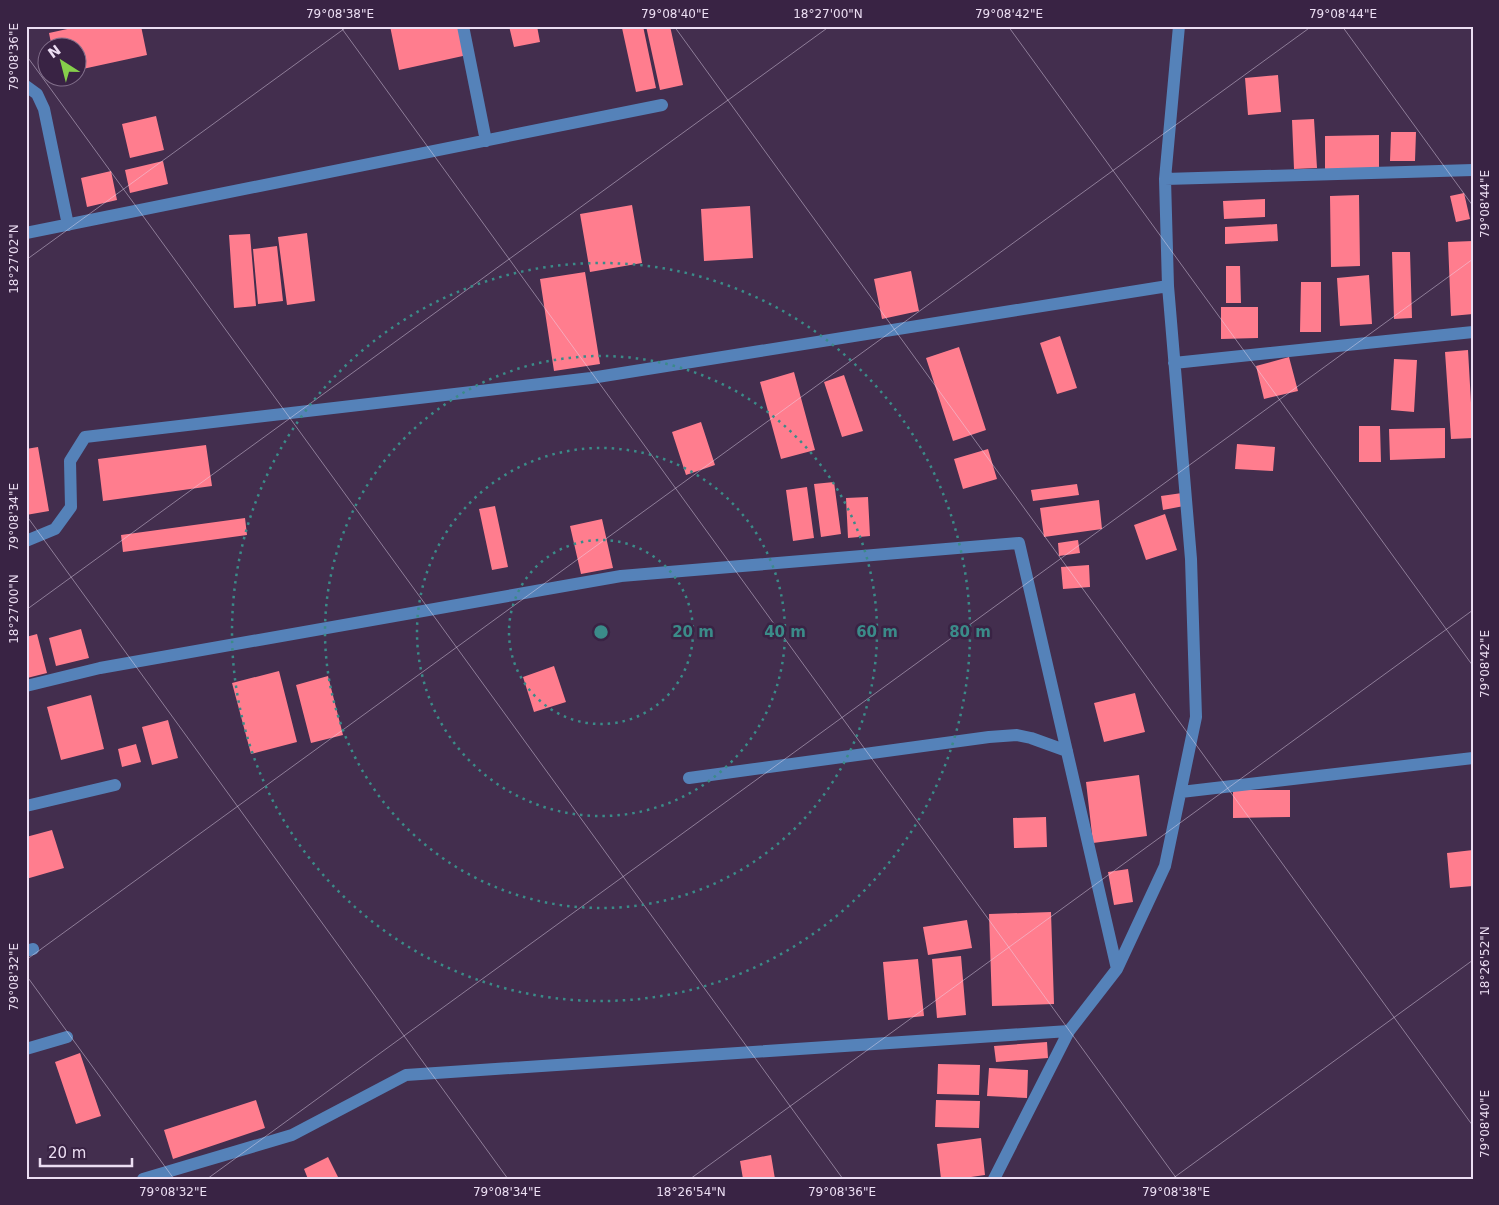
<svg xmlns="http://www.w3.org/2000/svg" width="1499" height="1205" viewBox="0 0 1499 1205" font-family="'DejaVu Sans',sans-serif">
  <rect width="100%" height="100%" fill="#432e4e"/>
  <path fill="#ff7d8e" d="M81,26H141L147,55L78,70V48H52L49,33Z
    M390,26H466L472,54L399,70Z
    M509,26H537L540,42L514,47Z
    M631,26H643L656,88L636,92L622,28Z
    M646,26H670L683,85L660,90Z
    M1278,75L1281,112L1248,115L1245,78Z
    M156,116L164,150L130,158L122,124Z
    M1314,119L1317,168L1294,169L1292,120Z
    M1391,132H1416L1415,161H1390Z
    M1379,135V169H1325V136Z
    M163,161L168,184L130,193L125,170Z
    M111,171L117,200L87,207L81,178Z
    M1464,193L1470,219L1456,222L1450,196Z
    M1359,195L1360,266L1331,267L1330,196Z
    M1265,199V217L1224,219L1223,201Z
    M632,205L642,263L590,272L580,214Z
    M750,206L753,258L704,261L701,209Z
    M1277,224L1278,241L1225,244V227Z
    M307,233L315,301L287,305L278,237Z
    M250,234L256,306L234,308L229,235Z
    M1473,241V314L1451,316L1448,242Z
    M277,246L283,301L258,304L253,249Z
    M1392,252H1410L1412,318L1394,319Z
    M1226,266H1240L1241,303H1226Z
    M911,271L919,311L882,319L874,279Z
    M585,272L600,364L554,371L540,279Z
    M1369,275L1372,324L1340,326L1337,278Z
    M1301,282H1321V332H1300Z
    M1221,307H1258V338L1221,339Z
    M1060,336L1077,388L1057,394L1040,343Z
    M959,347L986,430L953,441L926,358Z
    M1468,350L1473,438L1451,439L1445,352Z
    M1289,357L1298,391L1264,399L1256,366Z
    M1394,359L1417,360L1414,412L1391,410Z
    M794,372L815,450L781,459L760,382Z
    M844,375L863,431L842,437L824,382Z
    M701,422L715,465L686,475L672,432Z
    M1359,426H1380L1381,462H1359Z
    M1445,428V458L1390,460L1389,429Z
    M1237,444L1275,447L1273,471L1235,469Z
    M206,445L212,486L103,501L98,459Z
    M38,447L49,511L26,515V449Z
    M988,449L997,479L963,489L954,459Z
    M834,482L841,534L821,537L814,484Z
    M1077,484L1079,495L1033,501L1031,490Z
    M807,487L814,538L793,541L786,490Z
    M1182,493L1184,506L1163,510L1161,496Z
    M868,497L870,536L848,538L846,498Z
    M1099,500L1102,529L1044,537L1040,508Z
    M495,506L508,567L492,570L479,509Z
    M1165,514L1177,550L1146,560L1134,525Z
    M245,518L247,535L123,552L121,535Z
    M602,519L613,568L581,574L570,526Z
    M1078,540L1080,553L1059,556L1058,543Z
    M1089,565L1090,587L1063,589L1061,567Z
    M81,629L89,658L56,666L49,638Z
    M37,634L47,673L27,678L26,637Z
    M554,666L566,702L534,712L523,677Z
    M279,671L297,742L251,754L232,683Z
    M328,676L343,735L311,743L296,685Z
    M1135,693L1145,732L1104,742L1094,703Z
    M91,695L104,749L61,760L47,707Z
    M168,720L178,758L152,765L142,727Z
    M136,744L141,762L122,767L118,749Z
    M1139,775L1147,836L1093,843L1086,782Z
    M1233,790H1290V817L1233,818Z
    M1046,817L1047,847L1014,848L1013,818Z
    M52,830L64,868L26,879V837Z
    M1473,850V886L1450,888L1447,853Z
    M1128,869L1133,902L1114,905L1108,872Z
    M1051,912L1054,1004L992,1006L989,914Z
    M967,920L972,948L928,955L923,927Z
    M961,956L966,1015L937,1018L932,959Z
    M918,959L924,1016L888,1020L883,962Z
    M1047,1042L1048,1058L996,1062L994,1046Z
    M80,1053L101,1116L76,1124L55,1062Z
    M938,1064L980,1065L979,1095L937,1094Z
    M989,1068L1028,1070L1027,1098L987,1096Z
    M256,1100L265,1128L173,1159L164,1130Z
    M936,1100L980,1101L979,1128L935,1127Z
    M981,1138L985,1175L957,1179H941L937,1144Z
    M771,1155L775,1179H743L740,1161Z
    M328,1157L339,1179H308L304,1169Z"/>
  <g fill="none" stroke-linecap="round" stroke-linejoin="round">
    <path stroke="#5582b9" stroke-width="12" d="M463,26L486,141
      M26,86L37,94L44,109L68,225
      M1165,179L1473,170
      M26,233L662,105
      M1174,363L1473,332
      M26,541L55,529L71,507L70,461L85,437L591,378L1168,286
      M26,686L100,668L621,576L1019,543L1117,969
      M689,778L989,737L1017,735L1031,738L1067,751
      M1181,792L1473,758
      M26,806L115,785
      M26,951L33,949
      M26,1049L67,1037
      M143,1179L292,1135L406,1075L1069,1031
      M994,1179L1069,1031L1117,969L1165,866L1196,717L1191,559L1168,286L1165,179L1179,26"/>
  </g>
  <path fill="none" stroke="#ecdef3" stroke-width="1" stroke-opacity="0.45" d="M340,26L1177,1179M674,26L1473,1126M1008,26L1473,666M1342,26L1473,206M26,55L843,1179M26,260L348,26M26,515L508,1179M26,610L830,26M26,960L1312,26M26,975L174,1179M207,1179L1473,259M690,1179L1473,610M1172,1179L1473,960"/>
  <g fill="none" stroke="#3b8b89" stroke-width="2.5" stroke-dasharray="2.5 5">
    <circle cx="601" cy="632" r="92"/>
    <circle cx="601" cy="632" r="184"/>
    <circle cx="601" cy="632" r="276"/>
    <circle cx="601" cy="632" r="369"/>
  </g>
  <circle cx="601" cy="632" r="8" fill="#3b8b89" stroke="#392344" stroke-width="2.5"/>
  <g font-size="15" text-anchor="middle" font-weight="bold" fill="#3b8b89" stroke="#392344" stroke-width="5" stroke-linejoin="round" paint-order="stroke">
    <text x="693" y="637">20 m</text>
    <text x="785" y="637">40 m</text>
    <text x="877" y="637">60 m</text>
    <text x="970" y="637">80 m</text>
  </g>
  <rect width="1499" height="1205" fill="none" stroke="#392344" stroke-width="55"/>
  <g transform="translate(62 62) rotate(324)"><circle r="24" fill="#392344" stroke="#816e8a"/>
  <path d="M0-4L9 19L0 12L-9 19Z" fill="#86cf4b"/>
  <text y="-8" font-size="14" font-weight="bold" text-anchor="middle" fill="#ecdef3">N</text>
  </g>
  <path d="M40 1158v8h92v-8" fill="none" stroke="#ecdef3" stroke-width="2.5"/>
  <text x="48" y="1158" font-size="15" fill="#ecdef3" stroke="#392344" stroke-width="4" paint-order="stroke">20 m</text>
  <rect x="28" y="28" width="1444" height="1150" fill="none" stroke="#ecdef3" stroke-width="2"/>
  <g font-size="12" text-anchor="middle" fill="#ecdef3">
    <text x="340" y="18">79°08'38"E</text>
    <text x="675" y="18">79°08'40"E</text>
    <text x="828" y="18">18°27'00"N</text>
    <text x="1009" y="18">79°08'42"E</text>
    <text x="1343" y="18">79°08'44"E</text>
    <text transform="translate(14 57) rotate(-90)" y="4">79°08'36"E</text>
    <text transform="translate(1485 204) rotate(-90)" y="4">79°08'44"E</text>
    <text transform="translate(14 259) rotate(-90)" y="4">18°27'02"N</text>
    <text transform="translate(14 517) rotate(-90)" y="4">79°08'34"E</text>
    <text transform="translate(14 609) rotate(-90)" y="4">18°27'00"N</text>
    <text transform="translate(1485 664) rotate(-90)" y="4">79°08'42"E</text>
    <text transform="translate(1485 961) rotate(-90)" y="4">18°26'52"N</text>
    <text transform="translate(14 977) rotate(-90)" y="4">79°08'32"E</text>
    <text transform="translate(1485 1124) rotate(-90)" y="4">79°08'40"E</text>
    <text x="173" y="1196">79°08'32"E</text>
    <text x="507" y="1196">79°08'34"E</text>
    <text x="691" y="1196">18°26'54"N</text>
    <text x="842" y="1196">79°08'36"E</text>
    <text x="1176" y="1196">79°08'38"E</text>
  </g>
</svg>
